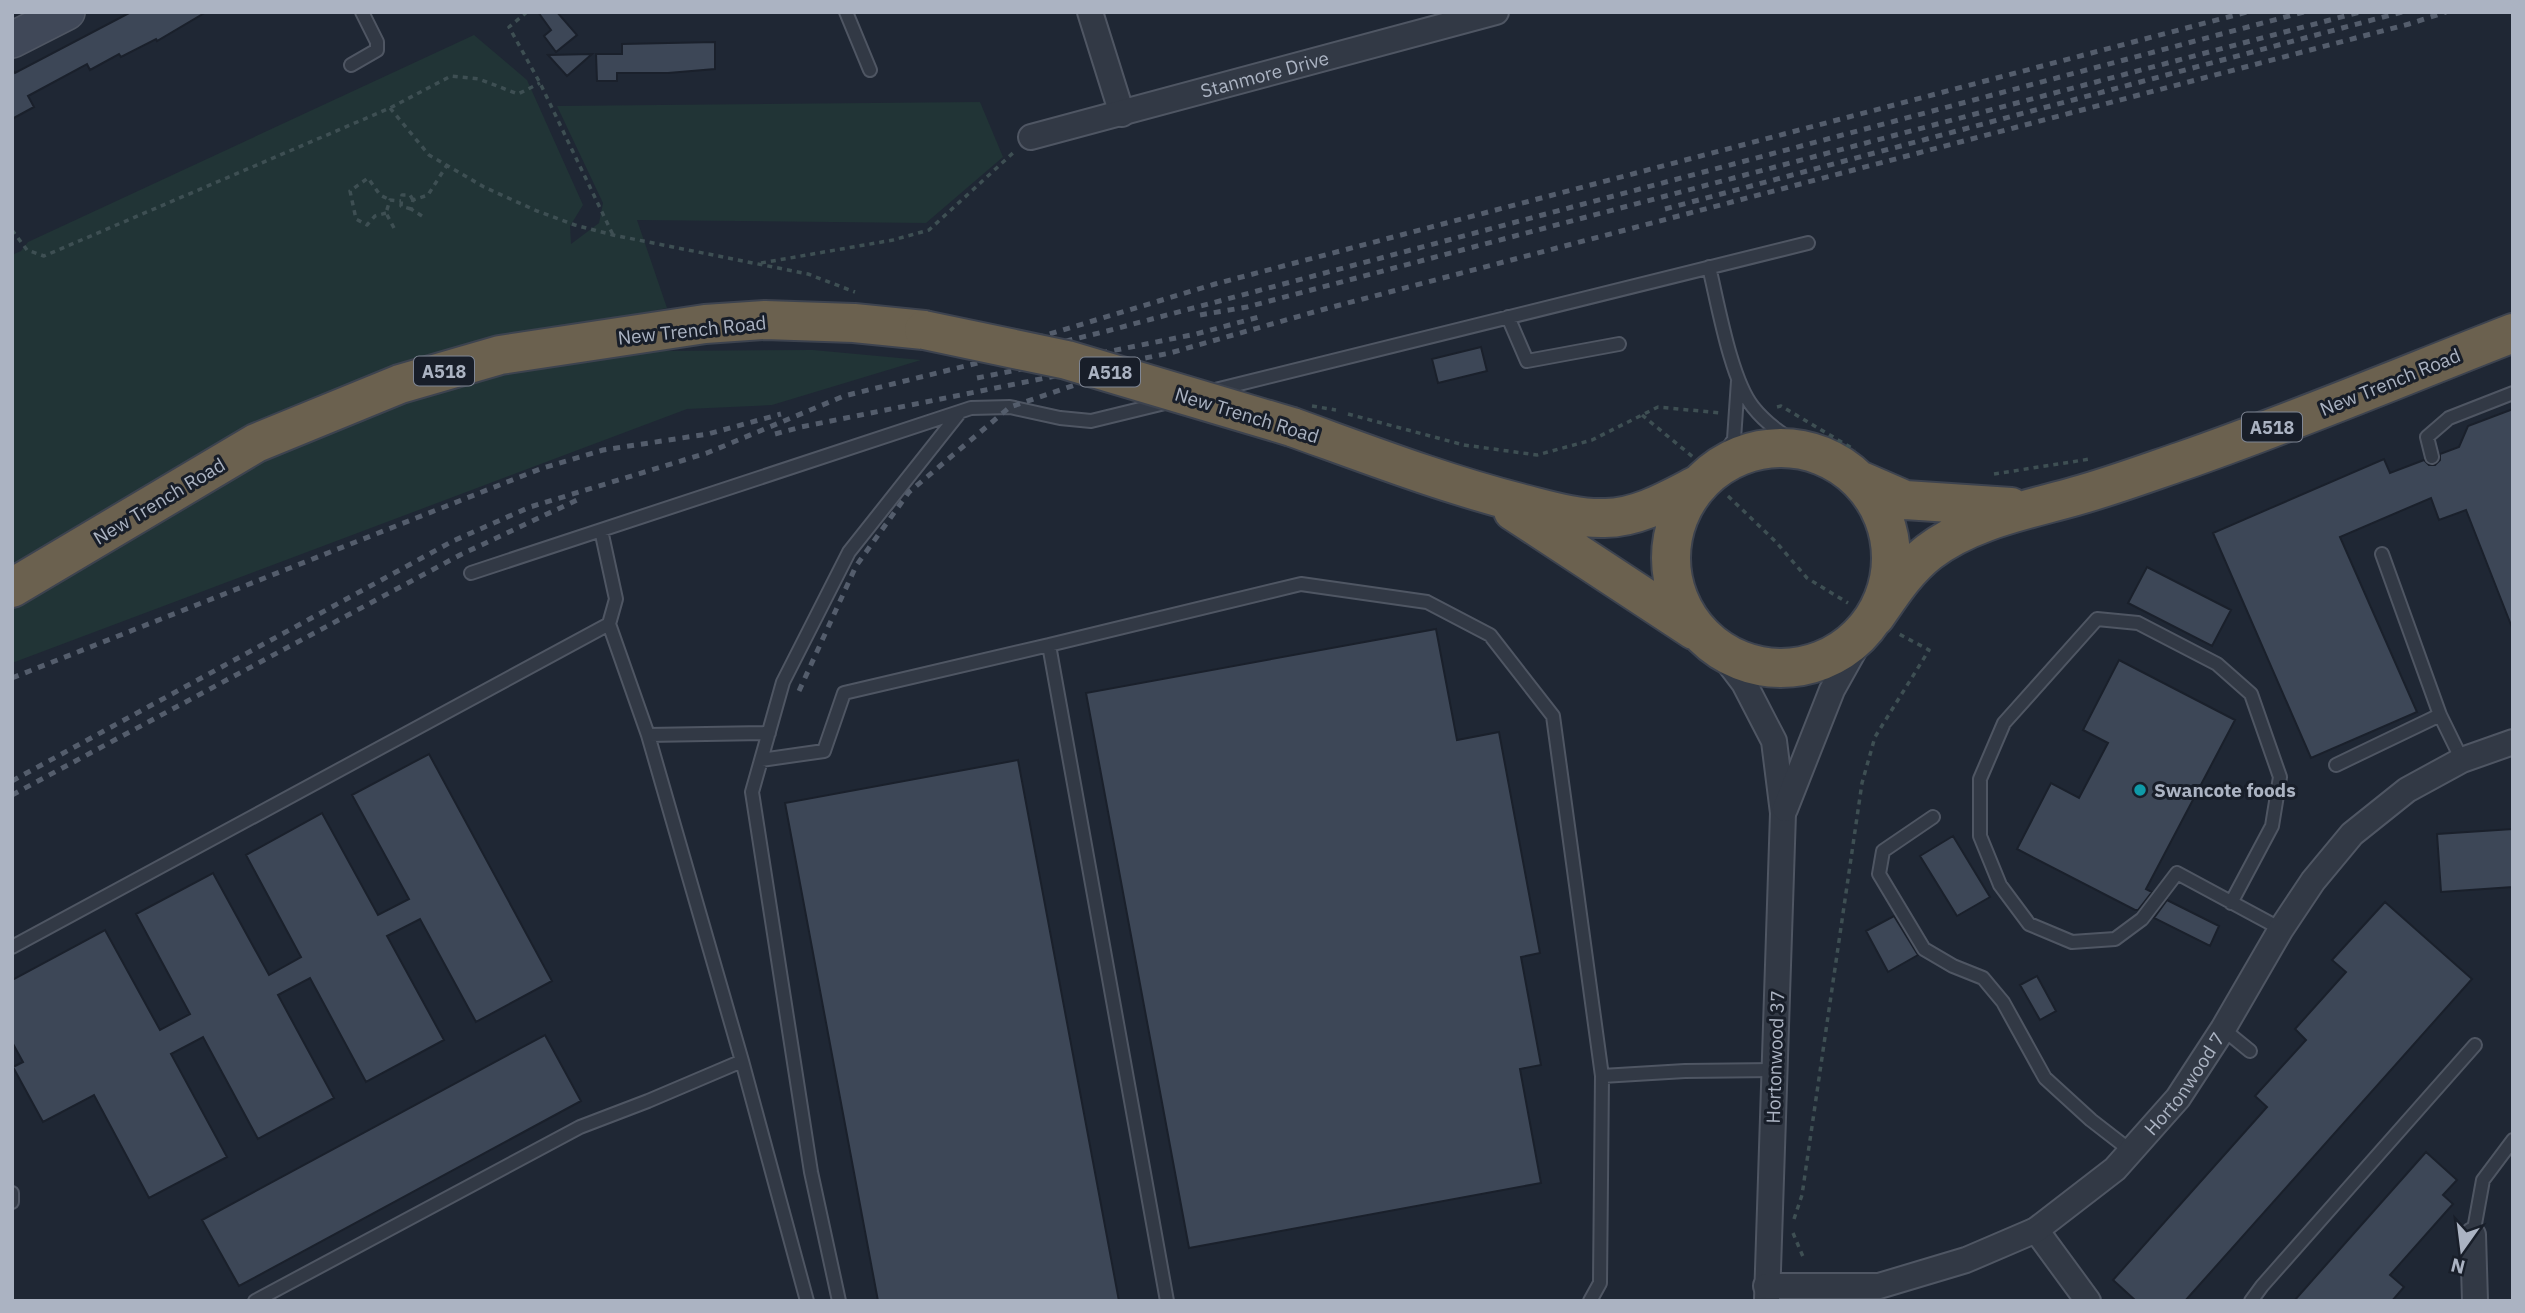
<svg xmlns="http://www.w3.org/2000/svg" width="2525" height="1313" viewBox="0 0 2525 1313" font-family="'IBM Plex Sans',sans-serif">
  <rect width="100%" height="100%" fill="#1f2734"/>
  <path fill="#213436" d="M474,35L527,80L583,205L570,226L571,244L599,223L603,203L557,106L980,102L1003,157L926,223L637,220L667,308L470,346L363,378L153,482L12,568V255L21,251L28,242Z
    M813,350L921,360L772,405L687,409L12,663V606L171,511L292,447L386,405L489,373L656,351Z"/>
  <path fill="#3d4757" stroke="#1a202b" stroke-width="2" d="M131,12H206L157,41L156,39L121,57L119,54L90,70L87,64L28,96L34,107L12,119V69L15,73Z
    M538,12H557L577,35L556,52L544,36L551,30Z
    M715,42V69L668,73H617V81H597L596,54H622V44Z
    M592,54L567,76L548,55Z
    M1481,347L1487,371L1438,383L1432,359Z
    M2513,409V630L2466,510L2439,520L2431,498L2340,537L2417,712L2311,758L2213,533L2384,459L2390,473L2424,460L2429,465H2435L2440,460V454L2459,447L2468,426Z
    M2147,567L2231,610L2212,646L2128,603Z
    M1436,629L1457,740L1499,732L1540,953L1521,957L1541,1065L1520,1069L1541,1183L1189,1248L1086,693Z
    M2119,660L2235,720L2146,889L2152,892L2138,910H2135L2017,849L2051,783L2079,798L2108,743L2083,730Z
    M429,754L552,981L476,1022L420,919L387,936L444,1040L366,1082L310,978L278,995L334,1098L258,1139L203,1037L171,1054L227,1157L149,1198L94,1095L43,1122L13,1067L23,1062L12,1042V980L105,930L160,1030L190,1014L136,914L213,873L269,975L301,957L246,855L322,813L378,915L409,899L352,795Z
    M1018,760L1119,1301H878L785,803Z
    M2513,829V887L2441,892L2437,834Z
    M1953,836L1990,897L1957,916L1920,856Z
    M2167,900L2219,926L2210,946L2154,918Z
    M2385,902L2472,979L2185,1301H2136L2113,1280L2267,1107L2255,1096L2306,1040L2295,1029L2346,972L2332,960Z
    M1894,916L1918,955L1888,972L1866,931Z
    M2037,976L2056,1011L2040,1020L2020,985Z
    M545,1035L581,1101L239,1286L202,1220Z
    M2426,1152L2457,1180L2443,1195L2453,1204L2390,1275L2404,1287L2392,1301H2294Z"/>
  <g fill="none" stroke-linecap="round" stroke-linejoin="round">
    <defs>
      <path id="lane" d="M846,12L870,70
        M351,65L377,50V42L362,12
        M1709,267C1718,304 1731,380 1753,407C1768,426 1788,438 1808,451
        M1508,317L1527,361L1619,344
        M1211,391L1808,243
        M2432,457L2427,437L2449,418L2513,393
        M1715,469L1734,439L1738,381
        M601,530L616,599L609,624L648,735L742,1061L807,1301
        M2382,554L2440,715L2462,760
        M471,573L971,408L1010,407L1060,418L1091,421L1169,402
        M648,735L769,733
        M761,760L824,751L844,693L1049,645
        M2336,765L2440,715
        M1933,817L1883,851L1879,874L1924,949L1953,966L1983,978L2003,1002L2045,1078L2091,1120L2131,1151
        M2231,903L2272,826L2280,777L2251,694L2217,664L2138,623L2097,619L2004,723L1980,779V836L2000,885L2029,924L2072,942L2115,939L2142,919L2177,873L2281,929
        M12,947L609,624
        M2223,1029L2250,1051
        M1602,1076L1685,1071L1774,1070
        M12,1193V1202
        M2473,1235L2483,1180L2513,1140
        M255,1301L580,1127L648,1101L742,1061
        M839,1301L811,1172L752,792L783,682L849,552L960,412
        M1167,1301L1049,645L1301,584L1427,602L1490,635L1553,716L1602,1076L1600,1283L1590,1301
        M2251,1301L2262,1286L2475,1045"/>
      <g id="street">
        <path d="M1090,12L1122,114"/>
        <path id="s1" d="M1031,137L1496,12"/>
        <path d="M1719,650L1744,683L1774,741L1783,813L1767,1300"/>
        <path d="M1785,809L1832,690L1865,631"/>
        <path d="M2036,1230L2088,1301"/>
        <path d="M2473,1235L2475,1301"/>
        <path id="s2" d="M1766,1286H1879L1966,1260L2036,1230L2115,1169L2178,1098L2223,1029L2281,929L2313,881L2352,834L2407,790L2462,760L2513,742"/>
      </g>
      <path id="secondary" d="M12,40L67,12"/>
      <path id="highway" d="M1292,427C1367,454 1442,483 1520,503C1548,510 1576,519 1605,518C1638,518 1670,499 1699,484
        M1671 558a110 110 0 1 1 220 0a110 110 0 1 1-220 0Z
        M1859,480L1905,500L2011,507
        M1513,511L1694,630
        M12,588L256,443L400,384L500,355L705,324L765,320L854,323L924,330
        M1875,617C1891,594 1906,570 1929,552C1971,520 2027,510 2076,496C2112,486 2147,473 2182,461C2294,422 2403,376 2513,333"/>
    </defs>
    <use href="#lane" stroke="#4f5663" stroke-width="16"/>
    <use href="#street" stroke="#4f5663" stroke-width="28"/>
    <use href="#secondary" stroke="#4f5663" stroke-width="38"/>
    <use href="#highway" stroke="#3d434f" stroke-width="42"/>
    <path stroke="#3e4f53" stroke-width="3.5" stroke-dasharray="5 5" stroke-linecap="butt" d="M527,12L509,27L540,83L613,235
      M390,108L429,155L484,187L537,211L575,225L613,235L808,274L855,292
      M411,209L401,206L402,195H410L413,200
      M386,213L375,216L367,225L356,219L350,191L368,178L380,195L390,200
      M422,216L411,209L413,200L428,195L447,165
      M394,228L386,213L390,200L401,201
      M12,230L27,250L44,256L390,108L451,76L479,79L518,94L540,83
      M761,263L893,240L929,230L1014,152
      M1777,407L1781,406L1855,450
      M1348,414L1464,445L1537,455L1592,440L1658,407L1721,413
      M1642,415L1693,457
      M1994,474L2090,459
      M1728,496L1776,542L1807,578L1848,603
      M1794,1219L1802,1195L1862,783L1875,737L1929,650L1899,634
      M1793,1233L1804,1259"/>
    <use href="#lane" stroke="#323945" stroke-width="12"/>
    <use href="#street" stroke="#323945" stroke-width="24"/>
    <use href="#secondary" stroke="#404858" stroke-width="35"/>
    <use href="#highway" stroke="#6b614f" stroke-width="38"/>
    <path stroke="#545d6c" stroke-width="5" stroke-dasharray="7 7" stroke-linecap="butt" d="M1665,209L2402,12
      M1200,315L1247,307L2360,12
      M1023,342L1215,284L2247,12
      M977,378L1196,334L1259,317
      M775,434L801,427L1170,353L1321,310L2409,24L2446,12
      M12,678L540,469L603,450L708,434L781,414
      M799,691L856,566L909,492L1010,407L1110,373
      M12,781L453,541L530,507L707,453L844,396L1107,331L2304,12
      M12,795L460,555L577,500"/>
    <defs>
      <path id="highway-bridge" d="M924,330L1067,360L1292,427"/>
    </defs>
    <use href="#highway-bridge" stroke="#3d434f" stroke-width="42" stroke-linecap="butt"/>
    <path stroke="#3e4f53" stroke-width="3.5" stroke-dasharray="5 5" stroke-linecap="butt" d="M1312,406L1336,410"/>
    <use href="#highway-bridge" stroke="#6b614f" stroke-width="38"/>
  </g>
  <circle fill="#0f9aa8" stroke="#181e29" stroke-width="2.5" cx="2140" cy="790" r="7"/>
  <g text-anchor="middle" dominant-baseline="central" stroke-width="6" stroke-linejoin="round" paint-order="stroke">
    <g fill="#181e29" stroke="#7f8694" stroke-width="2">
      <rect x="414" y="356.5" width="60" height="29" rx="5"/>
      <rect x="1080" y="357.5" width="60" height="29" rx="5"/>
      <rect x="2242" y="412.5" width="60" height="29" rx="5"/>
    </g>
    <g font-size="18" font-weight="bold" fill="#abb3c2">
      <text x="444" y="371">A518</text>
      <text x="1110" y="372">A518</text>
      <text x="2272" y="427">A518</text>
    </g>
    <g font-size="19" fill="#abb3c2" stroke="#181e29">
      <text stroke="none"><textPath href="#s1" startOffset="242">Stanmore Drive</textPath></text>
      <text transform="translate(692 330) rotate(-6)">New Trench Road</text>
      <text transform="translate(2390 382) rotate(-22)">New Trench Road</text>
      <text transform="translate(1247 415) rotate(17)">New Trench Road</text>
      <text transform="translate(159 501) rotate(-31)">New Trench Road</text>
      <text transform="translate(1775 1057) rotate(-88)">Hortonwood 37</text>
      <text stroke="none"><textPath href="#s2" startOffset="490">Hortonwood 7</textPath></text>
    </g>
    <g font-size="19" font-weight="bold" fill="#abb3c2" stroke="#181e29" text-anchor="start">
      <text x="2154" y="790">Swancote foods</text>
    </g>
  </g>
  <rect width="2525" height="1313" fill="none" stroke="#abb3c2" stroke-width="28"/>
  <g transform="translate(2462 1250) rotate(194)" stroke="#181e29" stroke-width="5" paint-order="stroke">
  <path d="M0-5L12 26L0 18L-12 26Z" fill="#abb3c2"/>
  <text y="-10" font-size="19" font-weight="bold" text-anchor="middle" fill="#abb3c2">N</text>
  </g>
</svg>
